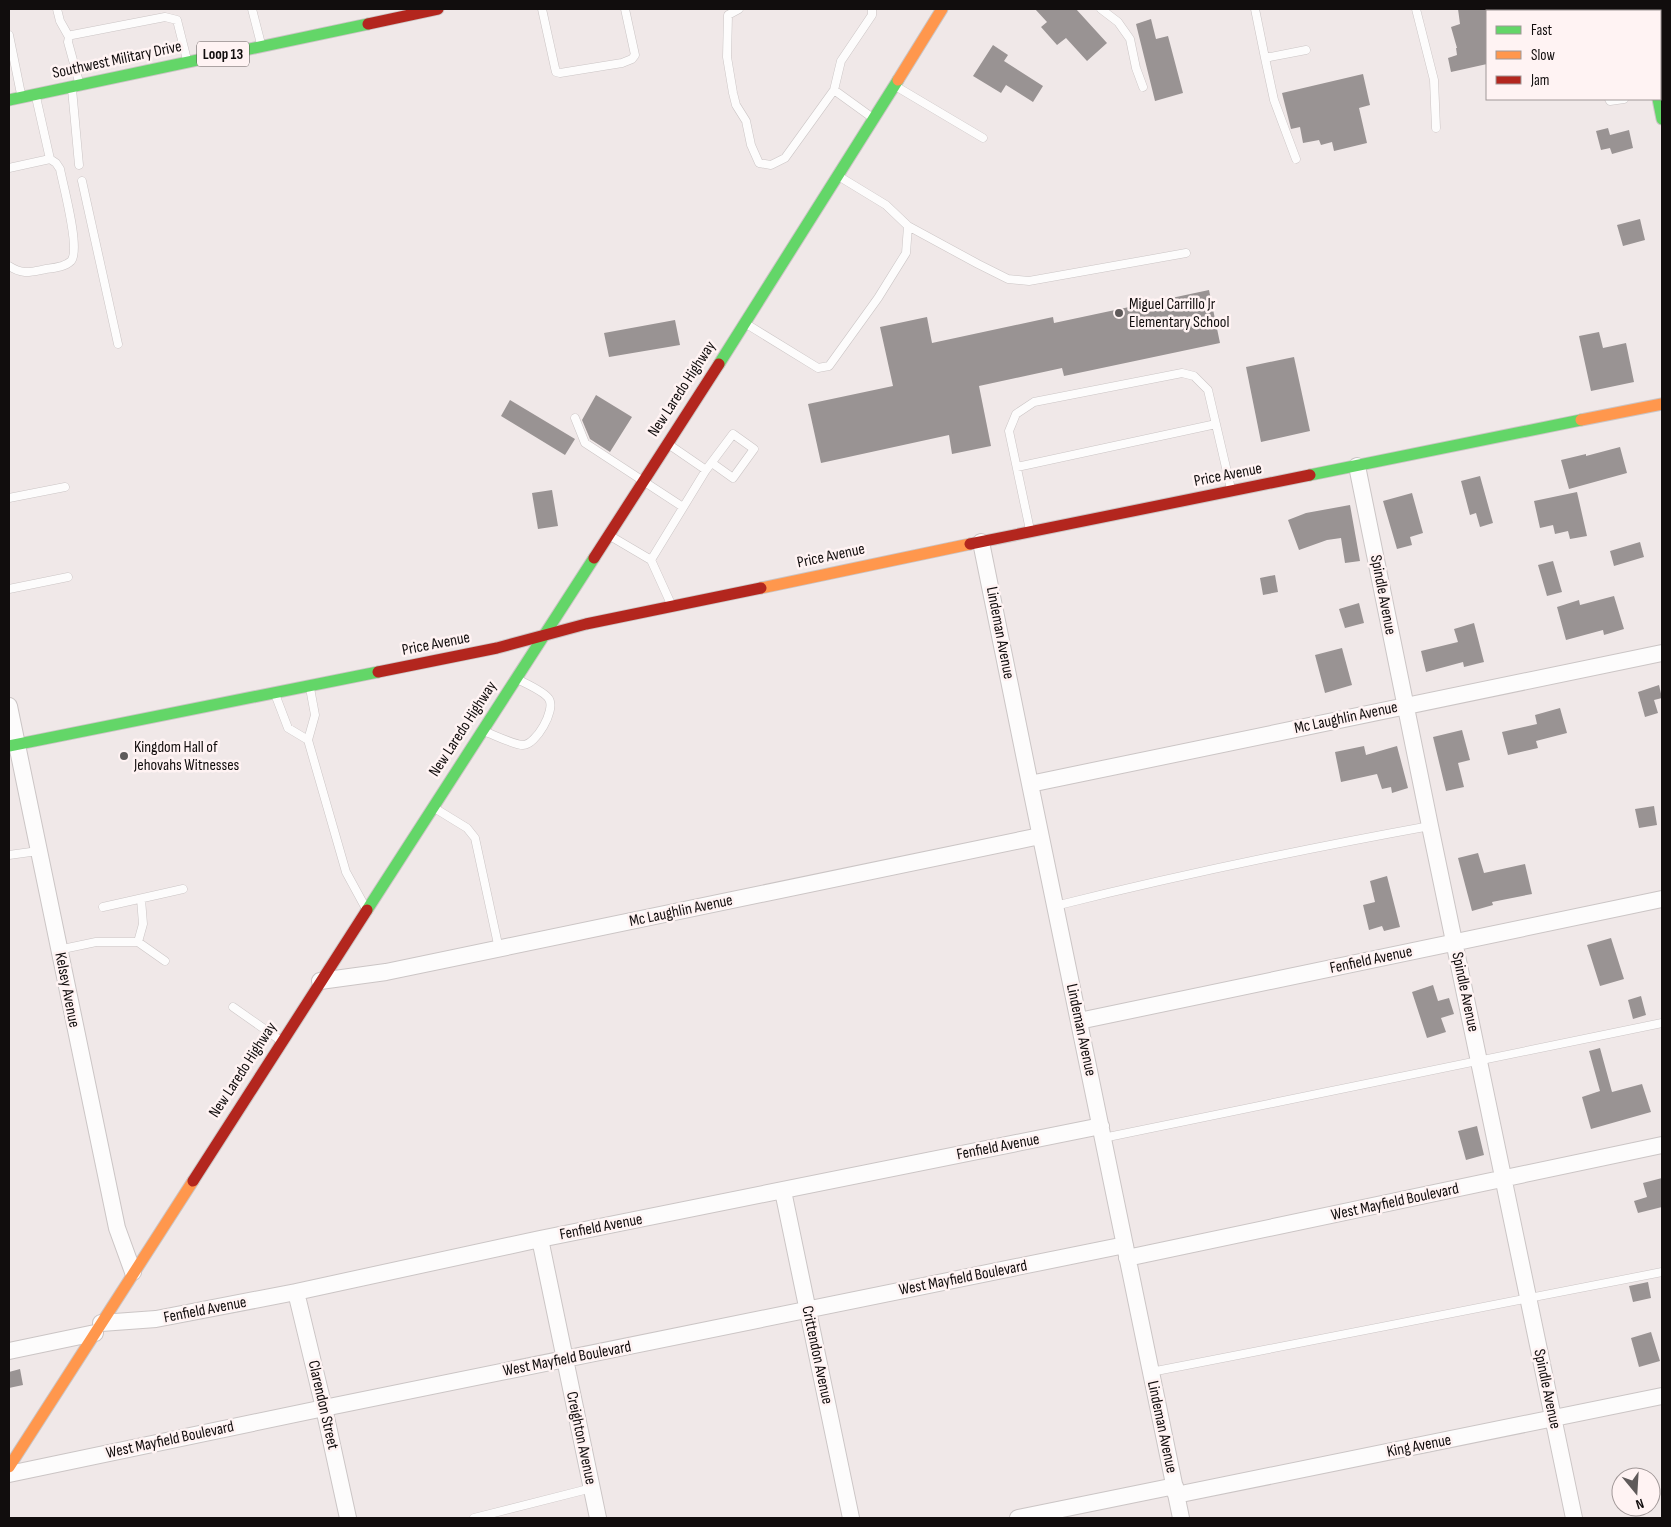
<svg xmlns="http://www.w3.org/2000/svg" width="1671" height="1527" viewBox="0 0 1671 1527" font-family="'Sofia Sans Condensed',sans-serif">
  <rect width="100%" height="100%" fill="#f0e8e8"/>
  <path fill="#999393" d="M1035,9H1076L1107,43L1087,61L1066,38L1057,45L1041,27L1047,22Z
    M1458,9H1486L1487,64L1451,72L1448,58L1457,55L1456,48H1457L1451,27L1460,24Z
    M1151,19L1156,39L1168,36L1183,93L1155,101L1136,24Z
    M993,45L1008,55L1004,61L1043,86L1033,102L1006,85L1001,93L973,76Z
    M1363,74L1370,105L1359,108L1367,143L1334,151L1332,142L1321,145L1319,140L1303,143L1300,127L1291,129L1282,93Z
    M1608,128L1610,135L1629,130L1633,148L1612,154L1610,148L1601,150L1596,131Z
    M1640,219L1645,240L1623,246L1617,225Z
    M1209,290L1220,343L1064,376L1062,368L979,386L991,446L952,454L949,435L821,463L808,404L893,386L880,327L927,317L932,343L1053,317L1054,323Z
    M675,320L680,345L609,357L604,333Z
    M1599,332L1603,348L1626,343L1634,382L1591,391L1579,336Z
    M1294,357L1310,431L1261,442L1246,367Z
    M596,395L632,417L610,452L590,439L582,420Z
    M510,400L575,439L565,455L501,416Z
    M1620,447L1627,473L1569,489L1561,460L1586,454V456Z
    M1480,476L1493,523L1480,527L1476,513L1470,515L1461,481Z
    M552,490L558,526L538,529L532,493Z
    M1577,492L1587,536L1570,539L1568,531L1555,534L1553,525L1540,528L1534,501Z
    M1412,493L1423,533L1410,537L1412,545L1397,549L1383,501Z
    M1350,505L1360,561L1345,563L1341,538L1327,540L1299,550L1288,520L1306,513Z
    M1640,542L1644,557L1614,566L1610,551Z
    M1553,561L1562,592L1547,596L1538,565Z
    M1275,575L1278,592L1263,595L1260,578Z
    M1614,596L1624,629L1604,635L1603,630L1566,640L1557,607L1579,600L1580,605Z
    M1359,603L1364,623L1345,628L1339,609Z
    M1474,623L1484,662L1464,667L1463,662L1426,672L1421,651L1458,642L1454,629Z
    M1342,648L1352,685L1325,693L1315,655Z
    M1659,685L1662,698L1654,700L1658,713L1645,717L1638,692Z
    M1560,708L1567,733L1536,741L1538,748L1508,755L1502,732L1537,724L1535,715Z
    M1462,730L1470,760L1458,763L1464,787L1446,791L1433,737Z
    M1364,746L1366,755L1397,746L1408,788L1392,793L1391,787L1382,789L1377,774L1341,782L1335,752Z
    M1654,806L1657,825L1639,828L1635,809Z
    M1478,853L1484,873L1525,864L1532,894L1492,902L1493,905L1472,911L1458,858Z
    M1387,876L1400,927L1384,931L1382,926L1369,930L1363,905L1375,902L1370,881Z
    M1611,938L1624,979L1600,986L1587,945Z
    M1433,985L1438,1001L1449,998L1454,1014L1441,1018L1446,1032L1427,1038L1412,992Z
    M1641,996L1646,1015L1633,1019L1628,1000Z
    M1600,1048L1612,1092L1642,1084L1651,1112L1591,1129L1582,1097L1600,1091L1589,1051Z
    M1477,1126L1484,1155L1466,1160L1458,1131Z
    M1662,1178V1207L1638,1213L1634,1201L1647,1197L1643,1183Z
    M1648,1282L1651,1298L1633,1302L1629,1286Z
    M1651,1332L1660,1361L1639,1367L1631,1338Z
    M20,1369L23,1385L9,1388V1372Z"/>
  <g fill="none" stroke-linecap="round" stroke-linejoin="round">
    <defs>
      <path id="lane" d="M57,9L60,21L69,37
        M252,9L261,44
        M542,9L555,68L556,72L560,73L622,63L632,59L635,55L625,9
        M739,9L728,15L727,57L733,93L736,105L746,121L751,145L759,163L771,165L785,158L834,90L841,61L872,15V9
        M1101,9L1118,22L1130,39L1136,68L1143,87
        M1255,9L1265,58L1306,50
        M1416,9L1434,80L1436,128
        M1586,9L1587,11
        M9,35L21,94
        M1265,58L1274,100L1296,159
        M79,82L68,42L69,37L72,35L165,17L177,20L187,60
        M897,87L983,138
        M72,89L79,165
        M834,90L870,116
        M1609,99L1610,101L1624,99
        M9,168L50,159L36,97
        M82,181L118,344
        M908,226L978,264L1008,279L1029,281L1186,253
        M9,266C23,275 30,272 46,269C54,268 65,267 71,261C81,250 63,185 60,169L56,163L50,159
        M748,325L818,368L829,366L878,298L906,253L908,226L886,205L840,177
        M575,418L585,443L683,507
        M671,446L706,470
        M1017,467L1216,424
        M9,498L65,487
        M1030,530L1009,431L1016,414L1034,402L1182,373L1194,376L1208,390L1231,489
        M612,537L651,560
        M9,589L68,577
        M671,604L651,560L706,470L733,434L754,449L733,478L712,463
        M310,688L315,715L308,740L346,872L364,905
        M275,694L288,728L308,740
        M486,732C494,735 515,745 523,745C536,745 556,710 549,699C545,692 527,684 519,680
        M436,809L467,828L475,838L499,949
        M9,855L38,851
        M1055,906C1179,875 1304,849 1430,826
        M103,907L183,889
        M138,942L143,924L141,899
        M58,950L96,942H138L165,961
        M233,1007L280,1040
        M1103,1138L1662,1023
        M1151,1372L1662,1272
        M474,1518L592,1488"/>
      <path id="street" d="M1357,466L1430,826L1574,1518
        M981,542L1030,784L1181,1518
        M9,706L117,1228L133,1272
        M1030,784L1662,653
        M320,981L386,972L1040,836
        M1079,1021L1662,899
        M783,1191L851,1518
        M540,1239L598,1518
        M1127,1258L1662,1145
        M296,1292L324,1408L348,1518
        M101,1323L156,1319L296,1292L540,1239L1101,1126
        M9,1351L95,1333
        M9,1474L324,1408L1125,1245
        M1176,1495L1662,1396
        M1018,1518L1175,1486"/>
      <path id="fast" d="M1658,99L1662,119
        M9,100L368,24
        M719,364L898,80
        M1310,475L1581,420
        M9,746L378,672
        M367,910L594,558"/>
      <path id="slow" d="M898,80L942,9
        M1581,420L1662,404
        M761,588L970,544
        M9,1467L193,1181"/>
      <path id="jam" d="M1639,9L1640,11
        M368,24L438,9
        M970,544L1310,475
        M594,558L719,364
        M378,672L497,648L586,624L761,588
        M193,1181L367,910"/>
    </defs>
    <use href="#lane" stroke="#cbc5c5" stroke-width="9"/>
    <use href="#street" stroke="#cbc5c5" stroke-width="18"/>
    <use href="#fast" stroke="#cbc5c5" stroke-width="13"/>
    <use href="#slow" stroke="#cbc5c5" stroke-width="13"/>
    <use href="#jam" stroke="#cbc5c5" stroke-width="13"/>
    <use href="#lane" stroke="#fdfcfc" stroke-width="8"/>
    <use href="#street" stroke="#fdfcfc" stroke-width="16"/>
    <use href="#fast" stroke="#63d668" stroke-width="11"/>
    <use href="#slow" stroke="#ff974d" stroke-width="11"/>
    <use href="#jam" stroke="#b3261e" stroke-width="11"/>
  </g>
  <g fill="#5f5a5a" stroke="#fff3f3" stroke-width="2">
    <circle cx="1119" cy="313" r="5"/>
    <circle cx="124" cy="756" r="5"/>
  </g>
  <g text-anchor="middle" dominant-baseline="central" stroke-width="5" stroke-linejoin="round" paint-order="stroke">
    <rect fill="#fff3f3" stroke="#585252" stroke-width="1" x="197" y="41.5" width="52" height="25" rx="4"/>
    <g font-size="15" font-weight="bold" fill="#110d0d">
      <text x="223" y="54">Loop 13</text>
    </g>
    <g font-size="16" fill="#110d0d" stroke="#fff3f3">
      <text transform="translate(117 60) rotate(-12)">Southwest Military Drive</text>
      <text transform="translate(682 389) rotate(-57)">New Laredo Highway</text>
      <text transform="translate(1228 475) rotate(-11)">Price Avenue</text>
      <text transform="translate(831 556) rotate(-12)">Price Avenue</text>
      <text transform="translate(1383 595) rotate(79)">Spindle Avenue</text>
      <text transform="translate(1000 633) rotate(79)">Lindeman Avenue</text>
      <text transform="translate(436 644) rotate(-11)">Price Avenue</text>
      <text transform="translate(1346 718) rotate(-12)">Mc Laughlin Avenue</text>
      <text transform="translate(463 729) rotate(-57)">New Laredo Highway</text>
      <text transform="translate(681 911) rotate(-12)">Mc Laughlin Avenue</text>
      <text transform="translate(1371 960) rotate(-12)">Fenfield Avenue</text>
      <text transform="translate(67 990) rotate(79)">Kelsey Avenue</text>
      <text transform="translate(1465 992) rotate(78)">Spindle Avenue</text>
      <text transform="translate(1081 1030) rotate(78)">Lindeman Avenue</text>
      <text transform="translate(243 1070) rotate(-57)">New Laredo Highway</text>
      <text transform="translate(998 1147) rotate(-11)">Fenfield Avenue</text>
      <text transform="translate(1395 1202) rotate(-12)">West Mayfield Boulevard</text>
      <text transform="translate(601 1227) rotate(-11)">Fenfield Avenue</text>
      <text transform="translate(963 1278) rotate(-11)">West Mayfield Boulevard</text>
      <text transform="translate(205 1310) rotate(-11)">Fenfield Avenue</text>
      <text transform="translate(817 1355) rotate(78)">Crittendon Avenue</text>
      <text transform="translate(567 1359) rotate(-11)">West Mayfield Boulevard</text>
      <text transform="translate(1547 1389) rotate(78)">Spindle Avenue</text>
      <text transform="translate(323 1405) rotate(77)">Clarendon Street</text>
      <text transform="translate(1162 1427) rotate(78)">Lindeman Avenue</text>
      <text transform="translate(581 1438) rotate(78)">Creighton Avenue</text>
      <text transform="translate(170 1440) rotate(-12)">West Mayfield Boulevard</text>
      <text transform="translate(1419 1446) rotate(-11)">King Avenue</text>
    </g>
    <g font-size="16" fill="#110d0d" stroke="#fff3f3" text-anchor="start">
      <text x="1129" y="304">Miguel Carrillo Jr<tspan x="1129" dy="18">Elementary School</tspan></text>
      <text x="134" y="747">Kingdom Hall of<tspan x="134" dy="18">Jehovahs Witnesses</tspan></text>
    </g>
  </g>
  <rect width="1671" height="1527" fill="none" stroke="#110d0d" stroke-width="20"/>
  <rect x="1486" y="10" width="175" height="90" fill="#fff3f3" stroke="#a09797"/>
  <rect x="1496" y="26" width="25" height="8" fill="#63d668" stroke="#a09797"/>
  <text x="1531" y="35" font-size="15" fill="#110d0d">Fast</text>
  <rect x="1496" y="51" width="25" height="8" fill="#ff974d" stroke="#a09797"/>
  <text x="1531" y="60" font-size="15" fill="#110d0d">Slow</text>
  <rect x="1496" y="76" width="25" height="8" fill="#b3261e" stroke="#a09797"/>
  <text x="1531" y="85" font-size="15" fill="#110d0d">Jam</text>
  <g transform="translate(1636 1492) rotate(162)"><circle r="24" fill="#fff3f3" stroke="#a09797"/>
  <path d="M0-4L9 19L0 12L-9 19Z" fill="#5f5a5a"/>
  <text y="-8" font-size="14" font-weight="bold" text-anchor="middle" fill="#110d0d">N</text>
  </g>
</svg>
